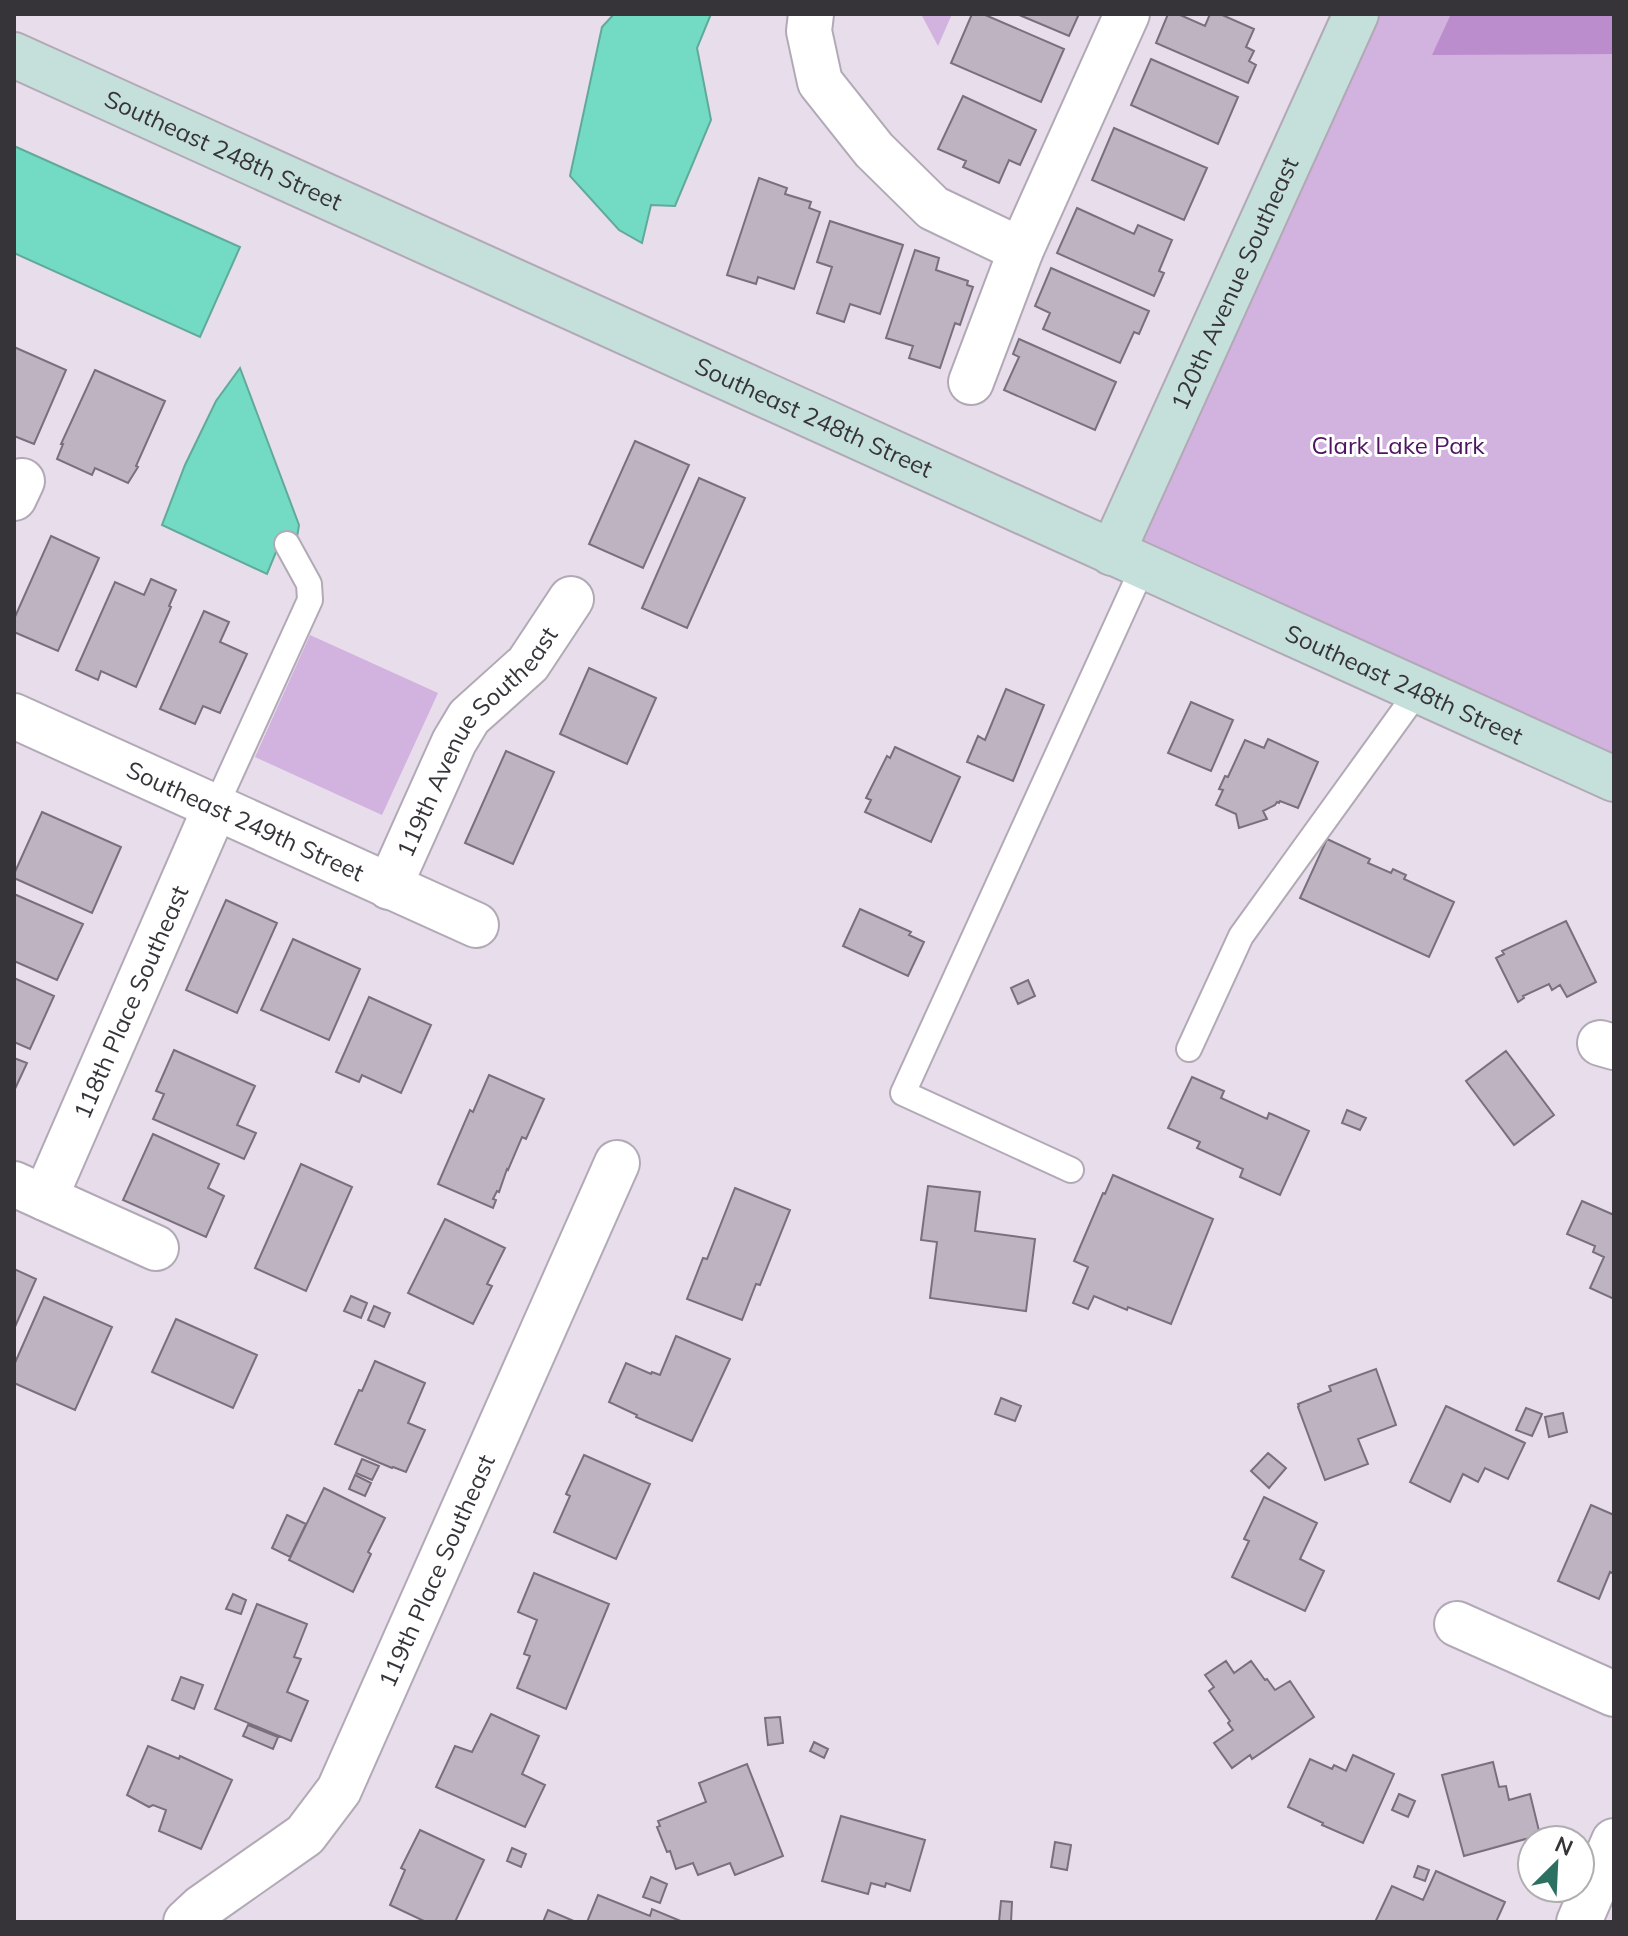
<svg xmlns="http://www.w3.org/2000/svg" width="1628" height="1936" viewBox="0 0 1628 1936" font-family="Mulish,sans-serif">
  <rect width="100%" height="100%" fill="#e7ddeb"/>
  <path fill="#d2b2de" d="M921,14H952L938,46Z
    M1356,14H1614V779L1112,553Z
    M310,635L438,693L382,815L255,757Z"/>
  <path fill="#bb8dcc" d="M1451,14H1614V54L1432,55Z"/>
  <path fill="#73dbc4" stroke="#61a99a" stroke-width="2" d="M614,14H711L697,48L711,120L675,206L651,205L642,243L619,230L570,176L602,27Z
    M14,146L240,247L200,337L14,253Z
    M240,368L299,525L297,537L276,552L267,574L162,525L185,465L216,401Z"/>
  <path fill="#beb4c1" stroke="#78707c" stroke-width="2" d="M972,14H983L1064,49L1041,102L951,63Z
    M1017,14H1079L1069,36Z
    M1168,14H1178L1205,26L1210,14H1220L1254,29L1246,47L1254,51L1249,61L1256,65L1248,83L1156,43Z
    M1151,59L1238,97L1218,144L1131,105Z
    M963,96L1036,130L1020,165L1009,160L999,183L963,167L966,161L938,149Z
    M1114,128L1207,168L1184,220L1092,180Z
    M759,178L787,188L785,194L811,202L809,208L820,212L794,289L758,277L756,284L727,275Z
    M1077,208L1134,234L1138,225L1172,240L1159,271L1164,273L1154,296L1057,253Z
    M830,221L903,245L880,314L850,304L844,322L817,313L832,267L817,262Z
    M915,250L939,258L936,270L968,281L967,285L973,287L960,325L955,323L940,368L909,358L913,346L886,338Z
    M1051,268L1149,311L1139,334L1134,332L1120,363L1043,329L1050,313L1035,306Z
    M1019,339L1116,382L1095,430L1004,390L1019,357L1013,354Z
    M14,347L66,370L34,444L14,436Z
    M95,370L165,401L136,466L138,467L128,483L95,468L92,475L57,459L63,444H61Z
    M635,441L689,465L643,568L589,544Z
    M699,478L745,498L687,628L642,608Z
    M51,536L99,558L58,651L14,632V619Z
    M151,579L176,590L169,606L171,607L136,687L101,671L98,680L76,670L115,582L144,595Z
    M204,611L229,622L220,642L247,654L220,713L203,706L195,724L160,709Z
    M589,668L656,698L627,764L560,734Z
    M1006,689L1044,705L1013,781L967,762L978,736L985,740Z
    M1191,702L1233,720L1211,771L1168,753Z
    M1268,739L1318,762L1298,808L1280,801L1279,803L1277,802L1275,805L1263,811L1267,819L1239,828L1236,814L1216,805L1223,790L1219,789L1225,776L1228,777L1245,740L1264,748Z
    M895,747L960,777L931,842L865,812L871,800L866,798L887,756L890,758Z
    M506,751L554,772L513,864L465,843Z
    M42,812L121,847L92,913L14,878V874Z
    M1327,839L1370,859L1368,863L1391,873L1393,869L1406,875L1404,879L1454,902L1429,957L1300,898Z
    M14,894L83,924L57,980L14,961Z
    M226,900L277,923L237,1013L186,990Z
    M860,909L911,932L909,935L924,942L908,976L843,946Z
    M1566,921L1596,982L1567,997L1560,985L1552,990L1549,984L1523,996L1524,998L1518,1002L1496,958L1504,954L1502,951Z
    M293,939L360,969L329,1040L261,1010Z
    M14,978L54,996L30,1049L14,1042Z
    M1028,980L1035,996L1018,1004L1011,988Z
    M369,997L431,1025L401,1093L362,1075L359,1082L336,1072Z
    M174,1050L255,1086L237,1125L256,1133L244,1159L153,1119L164,1094L156,1091Z
    M1506,1051L1554,1115L1514,1145L1466,1081Z
    M14,1058L27,1063L14,1091Z
    M489,1075L544,1099L526,1139L522,1137L508,1170L507,1169L499,1192L497,1191L493,1199L496,1200L493,1208L438,1184L470,1110L473,1112Z
    M1192,1077L1224,1091L1221,1098L1267,1119L1269,1113L1309,1131L1280,1195L1240,1177L1243,1169L1197,1148L1200,1142L1168,1128Z
    M1347,1110L1366,1118L1360,1130L1342,1123Z
    M153,1134L219,1164L208,1188L224,1196L206,1237L123,1200Z
    M301,1164L352,1187L306,1291L255,1268Z
    M1113,1175L1213,1219L1171,1324L1128,1307L1127,1310L1094,1296L1088,1309L1073,1303L1088,1267L1074,1261L1103,1193L1105,1194Z
    M928,1186L980,1192L975,1231L1035,1239L1026,1311L930,1298L937,1242L921,1240Z
    M735,1188L790,1210L760,1285L756,1284L742,1320L687,1299L703,1258L707,1259Z
    M1582,1201L1614,1215V1299L1590,1288L1604,1257L1593,1252L1595,1246L1567,1234Z
    M445,1219L505,1248L487,1284L492,1286L473,1324L408,1293Z
    M14,1269L36,1279L14,1329Z
    M351,1296L367,1303L361,1318L344,1311Z
    M44,1297L112,1327L75,1410L14,1383V1365Z
    M374,1306L390,1313L384,1327L368,1320Z
    M176,1319L257,1355L233,1408L152,1372Z
    M676,1336L730,1359L692,1441L636,1417L637,1415L609,1402L626,1363L651,1374L652,1372L660,1375Z
    M375,1361L425,1383L408,1423L425,1430L406,1472L393,1467L392,1468L335,1444L359,1390L362,1391Z
    M1376,1369L1396,1425L1358,1439L1368,1464L1325,1480L1298,1407L1299,1406L1298,1404L1331,1391L1329,1386Z
    M1001,1398L1021,1406L1015,1421L995,1414Z
    M1446,1406L1525,1443L1508,1479L1485,1468L1478,1482L1463,1474L1450,1502L1410,1482Z
    M1526,1408L1542,1414L1532,1436L1516,1430Z
    M1563,1413L1567,1432L1549,1437L1545,1417Z
    M1268,1453L1286,1468L1269,1488L1251,1471Z
    M584,1455L650,1484L616,1559L554,1532L570,1496L566,1494Z
    M362,1459L379,1466L372,1480L356,1473Z
    M355,1475L371,1483L365,1496L349,1489Z
    M324,1488L385,1518L368,1552L371,1554L353,1592L289,1560Z
    M1264,1497L1317,1523L1300,1559L1324,1571L1305,1611L1232,1577L1249,1541L1244,1539Z
    M1591,1505L1614,1515V1574L1610,1572L1599,1599L1558,1581Z
    M287,1515L306,1524L290,1557L272,1548Z
    M534,1573L609,1604L566,1709L517,1688L530,1656L524,1654L537,1620L518,1612Z
    M233,1594L246,1600L241,1614L226,1609Z
    M257,1604L307,1624L294,1657L301,1659L287,1692L308,1701L291,1741L215,1709Z
    M1226,1661L1234,1673L1251,1661L1265,1680L1267,1679L1275,1690L1290,1681L1314,1717L1252,1759L1250,1755L1232,1768L1214,1743L1233,1730L1228,1723L1230,1721L1209,1691L1214,1687L1205,1675Z
    M181,1677L203,1685L194,1709L172,1700Z
    M491,1714L539,1736L522,1774L545,1785L525,1827L436,1787L455,1746L472,1752Z
    M780,1717L783,1743L768,1745L765,1718Z
    M248,1725L278,1737L273,1749L243,1736Z
    M814,1742L828,1749L824,1758L810,1751Z
    M148,1746L179,1759L180,1756L232,1780L201,1849L159,1831L166,1810L153,1805L149,1807L127,1795Z
    M1353,1755L1394,1774L1363,1843L1322,1825L1323,1823L1288,1807L1310,1759L1332,1769L1334,1765L1346,1771Z
    M1493,1762L1499,1787L1506,1786L1509,1800L1530,1794L1540,1835L1464,1856L1442,1775Z
    M747,1764L783,1856L735,1875L730,1863L698,1875L693,1863L676,1869L670,1851L667,1852L657,1827L660,1826L658,1821L706,1802L699,1783Z
    M1399,1794L1415,1801L1408,1817L1392,1810Z
    M841,1816L925,1840L910,1891L886,1883L885,1887L871,1883L868,1894L822,1881Z
    M420,1830L484,1860L455,1922H426L390,1905L405,1870L401,1868Z
    M1055,1842L1071,1845L1067,1870L1051,1867Z
    M512,1848L526,1854L521,1867L507,1861Z
    M1418,1866L1429,1870L1425,1881L1414,1877Z
    M1436,1871L1505,1902L1496,1922H1375L1392,1886L1423,1900Z
    M651,1877L667,1884L660,1903L643,1897Z
    M598,1895L650,1916L652,1909L683,1922H587Z
    M1001,1901L1012,1902L1011,1922H999Z
    M548,1910L576,1922H543Z"/>
  <g fill="none" stroke-linecap="round" stroke-linejoin="round">
    <defs>
      <path id="lane" d="M215,808L310,600L309,584L287,544
        M1189,1049L1241,936L1418,691
        M1071,1170L903,1093L1143,567"/>
      <g id="street">
        <path d="M811,14L809,31L820,82L874,150L933,208L1021,250"/>
        <path d="M971,382L1021,250L1127,14"/>
        <path d="M14,498L22,481"/>
        <path id="s1" d="M14,716L476,925"/>
        <path id="s2" d="M389,887L454,742L469,717L528,664L571,599"/>
        <path d="M1600,1043L1614,1047"/>
        <path d="M14,1184L156,1248"/>
        <path id="s3" d="M45,1198L215,808"/>
        <path d="M1457,1624L1614,1694"/>
        <path id="s4" d="M186,1922L201,1908L305,1835L339,1790L617,1163"/>
        <path d="M1579,1922L1614,1841"/>
      </g>
      <g id="secondary">
        <path id="s5" d="M14,55L1614,779"/>
        <path id="s6" d="M1112,553L1356,14"/>
      </g>
    </defs>
    <use href="#lane" stroke="#b2a9b6" stroke-width="28"/>
    <use href="#street" stroke="#b2a9b6" stroke-width="48"/>
    <use href="#secondary" stroke="#b2a9b6" stroke-width="48"/>
    <use href="#lane" stroke="#fff" stroke-width="24"/>
    <use href="#street" stroke="#fff" stroke-width="44"/>
    <use href="#secondary" stroke="#c5e0db" stroke-width="44"/>
  </g>
  <g text-anchor="middle" dominant-baseline="central" stroke-width="6" stroke-linejoin="round" paint-order="stroke">
    <g font-size="24" fill="#373439" stroke="#fff">
      <text stroke="none"><textPath href="#s5" startOffset="230">Southeast 248th Street</textPath></text>
      <text stroke="none"><textPath href="#s6" startOffset="296">120th Avenue Southeast</textPath></text>
      <text stroke="none"><textPath href="#s5" startOffset="878">Southeast 248th Street</textPath></text>
      <text stroke="none"><textPath href="#s5" startOffset="1526">Southeast 248th Street</textPath></text>
      <text stroke="none"><textPath href="#s2" startOffset="172">119th Avenue Southeast</textPath></text>
      <text stroke="none"><textPath href="#s1" startOffset="254">Southeast 249th Street</textPath></text>
      <text stroke="none"><textPath href="#s3" startOffset="214">118th Place Southeast</textPath></text>
      <text stroke="none"><textPath href="#s4" startOffset="444">119th Place Southeast</textPath></text>
    </g>
    <g font-size="24" fill="#4e1460" stroke="#fff">
      <text x="1398" y="445">Clark Lake Park</text>
    </g>
  </g>
  <rect width="1628" height="1936" fill="none" stroke="#373439" stroke-width="32"/>
  <g transform="translate(1556 1864) rotate(24)"><circle r="38" fill="#ffffff" stroke="#afaeb0" stroke-width="2"/>
  <path d="M0-6L14 30L0 20L-14 30Z" fill="#2c7062"/>
  <text y="-12" font-size="22" font-weight="bold" text-anchor="middle" fill="#373439">N</text>
  </g>
</svg>
